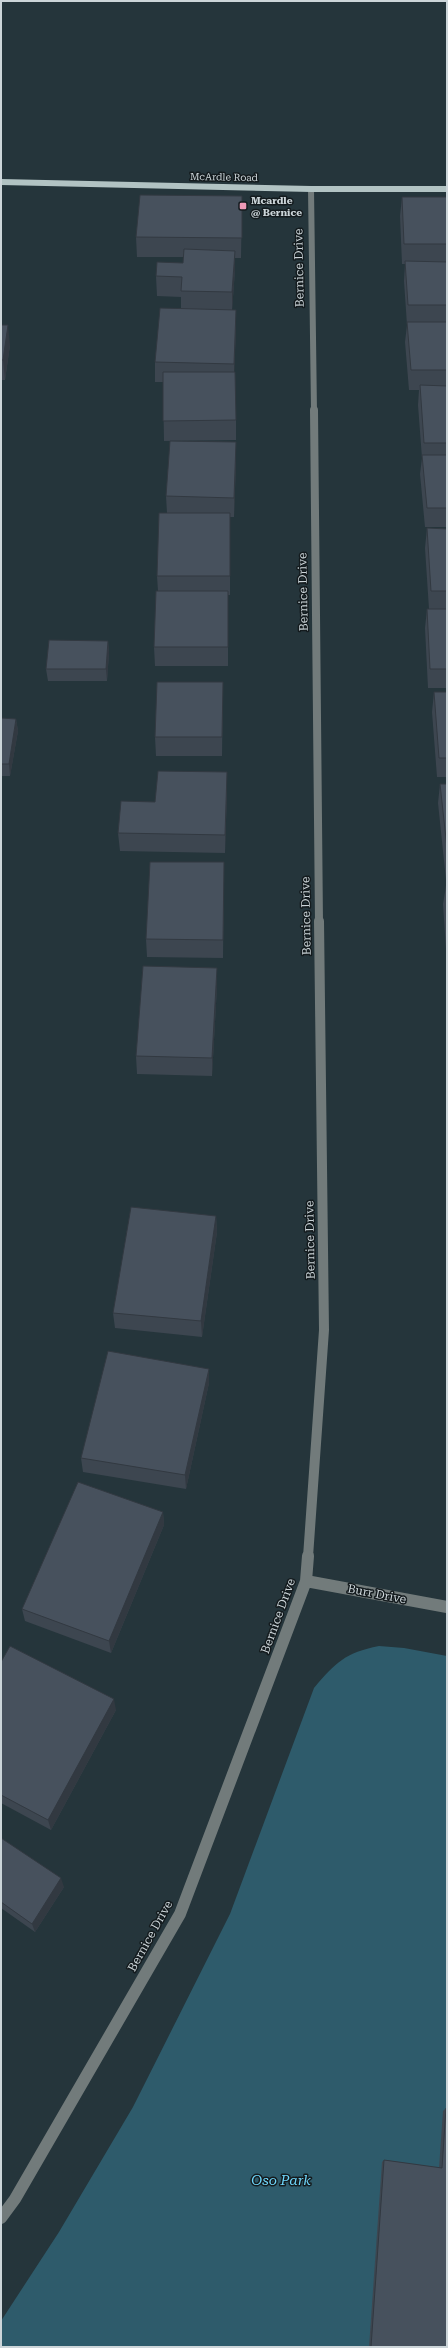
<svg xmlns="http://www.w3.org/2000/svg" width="448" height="2348" viewBox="0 0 448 2348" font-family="'Roboto Serif',serif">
  <rect width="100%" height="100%" fill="#25353b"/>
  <path fill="#2e5b6b" d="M379,1646L404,1648L447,1656V2347H1V2321L59,2232L133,2107L230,1914L314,1688C336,1662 345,1653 379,1646Z"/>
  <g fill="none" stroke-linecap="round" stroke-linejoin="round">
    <path stroke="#727b7b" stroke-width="6" d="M311,189L314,411"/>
    <path stroke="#727b7b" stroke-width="8" d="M314,410L319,922"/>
    <path stroke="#727b7b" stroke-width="10" d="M308,1557L324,1330L319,921"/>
    <path stroke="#727b7b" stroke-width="12" d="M306,1581L447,1607
      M1,2218L15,2199L180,1914L306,1581L308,1556"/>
    <path stroke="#b2c3c3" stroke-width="6" d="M1,182L311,189H447"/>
  </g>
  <path fill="#3d4650" d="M242,196L241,258H235V270L232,310L236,329L234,372L236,420V440L164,441L163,382H155V362L181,309V297L157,296L156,276L183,263L184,257H137L136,237Z
    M402,197H447V527H425L420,474L422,458L418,405L419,390H409L405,342L407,325L404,281L405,264H402L400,216Z
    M1,325L10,345L5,380H1Z
    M236,462L234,517H230V595H228V666H155L154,647L158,591L157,576L167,513L166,496Z
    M427,528L447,529V688H428L425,628L427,609H429L425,548Z
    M108,641L109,653L107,681H48L46,669Z
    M223,682L222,756H156L155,737Z
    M434,692H447V777H437L432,712Z
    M1,718L16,719L18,731L10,776H1Z
    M440,784H447V880H446L438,803Z
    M227,791L225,853L120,851L118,833Z
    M224,862L223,958L147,957L146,939Z
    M446,886H447V964L443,904Z
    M217,986L212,1076L137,1074L136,1056Z
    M216,1216L217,1232L202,1337L115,1328L113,1313Z
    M209,1369V1383L186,1489L83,1472L81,1458Z
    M163,1512L164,1525L111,1653L25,1621L22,1609Z
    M1,1662L116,1710L51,1830L1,1803Z
    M1,1838L64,1887L35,1932L1,1908Z
    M446,2108L447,2347H369L382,2162L384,2160L439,2168L443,2111Z"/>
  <path fill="#323941" d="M235,251V270L232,312V292Z
    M236,310V329L234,384V364Z
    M8,325L10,345L5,380L3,360Z
    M236,442V462L234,517V498Z
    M108,641L109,653L107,681L106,669Z
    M16,719L18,731L10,776L9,764Z
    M227,772V791L225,853V835Z
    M217,968V986L212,1076V1058Z
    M216,1216L217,1232L202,1337L201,1321Z
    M209,1369V1383L186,1489L185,1475Z
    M163,1512L164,1525L111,1653L109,1641Z
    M114,1699L116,1710L51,1830L48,1820Z
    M61,1878L64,1887L35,1932L32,1924Z"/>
  <path fill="#47515d" stroke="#323941" d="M140,195L242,196V238L136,237Z
    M402,197H447V244H404Z
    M184,249L235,251L232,292L181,291L182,277L156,276L157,262L183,263Z
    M405,261L447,262V305H408Z
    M160,308L236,310L234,364L155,362Z
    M407,322H447V370H411Z
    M1,325H8L3,360H1Z
    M163,372H235L236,420L163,421Z
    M420,385L447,386V443H424Z
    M170,441L236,442L234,498L166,496Z
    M422,455H447V508H427Z
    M159,513H230V576H157Z
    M427,528L447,529V591H431Z
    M156,591H228V647H154Z
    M427,609H447V669H430Z
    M49,640L108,641L106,669H46Z
    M157,682H223L222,737H155Z
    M434,692H447V758H439Z
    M1,718L16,719L9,764H1Z
    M158,771L227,772L225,835L118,833L121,801L155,802Z
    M440,784H447V848Z
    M150,862H224L223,940L146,939Z
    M446,886H447V900Z
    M143,966L217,968L212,1058L136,1056Z
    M131,1207L216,1216L201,1321L113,1313Z
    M108,1351L209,1369L185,1475L81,1458Z
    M78,1482L163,1512L109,1641L22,1609Z
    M10,1646L114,1699L48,1820L1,1795V1662Z
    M1,1838L61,1878L32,1924L1,1902Z
    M446,2108H447V2347H371L384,2160L442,2168Z"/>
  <rect fill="#ef9ab8" stroke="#141b1e" stroke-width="1.5" x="239" y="202" width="8" height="8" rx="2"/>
  <g text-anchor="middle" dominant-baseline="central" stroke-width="3" stroke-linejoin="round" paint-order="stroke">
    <g font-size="10" fill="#ccd5d9" stroke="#141b1e">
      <text transform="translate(224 177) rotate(1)">McArdle Road</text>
    </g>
    <g font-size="10" font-weight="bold" fill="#ccd5d9" stroke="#141b1e" text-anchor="start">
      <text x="251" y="200">Mcardle<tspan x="251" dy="12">@ Bernice</tspan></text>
    </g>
    <g font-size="12" fill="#ccd5d9" stroke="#141b1e">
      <text transform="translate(299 268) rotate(-91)">Bernice Drive</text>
      <text transform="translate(303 592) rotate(-91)">Bernice Drive</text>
      <text transform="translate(306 916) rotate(-91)">Bernice Drive</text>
      <text transform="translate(310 1240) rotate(-91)">Bernice Drive</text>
      <text transform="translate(377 1594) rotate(11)">Burr Drive</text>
      <text transform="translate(278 1616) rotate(-70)">Bernice Drive</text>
      <text transform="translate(150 1936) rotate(-61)">Bernice Drive</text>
    </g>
    <g font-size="14" font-style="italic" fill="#6fd7fc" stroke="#141b1e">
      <text x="281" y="2180">Oso Park</text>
    </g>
  </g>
  <rect width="448" height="2348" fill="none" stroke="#ccd5d9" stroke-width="4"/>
</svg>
